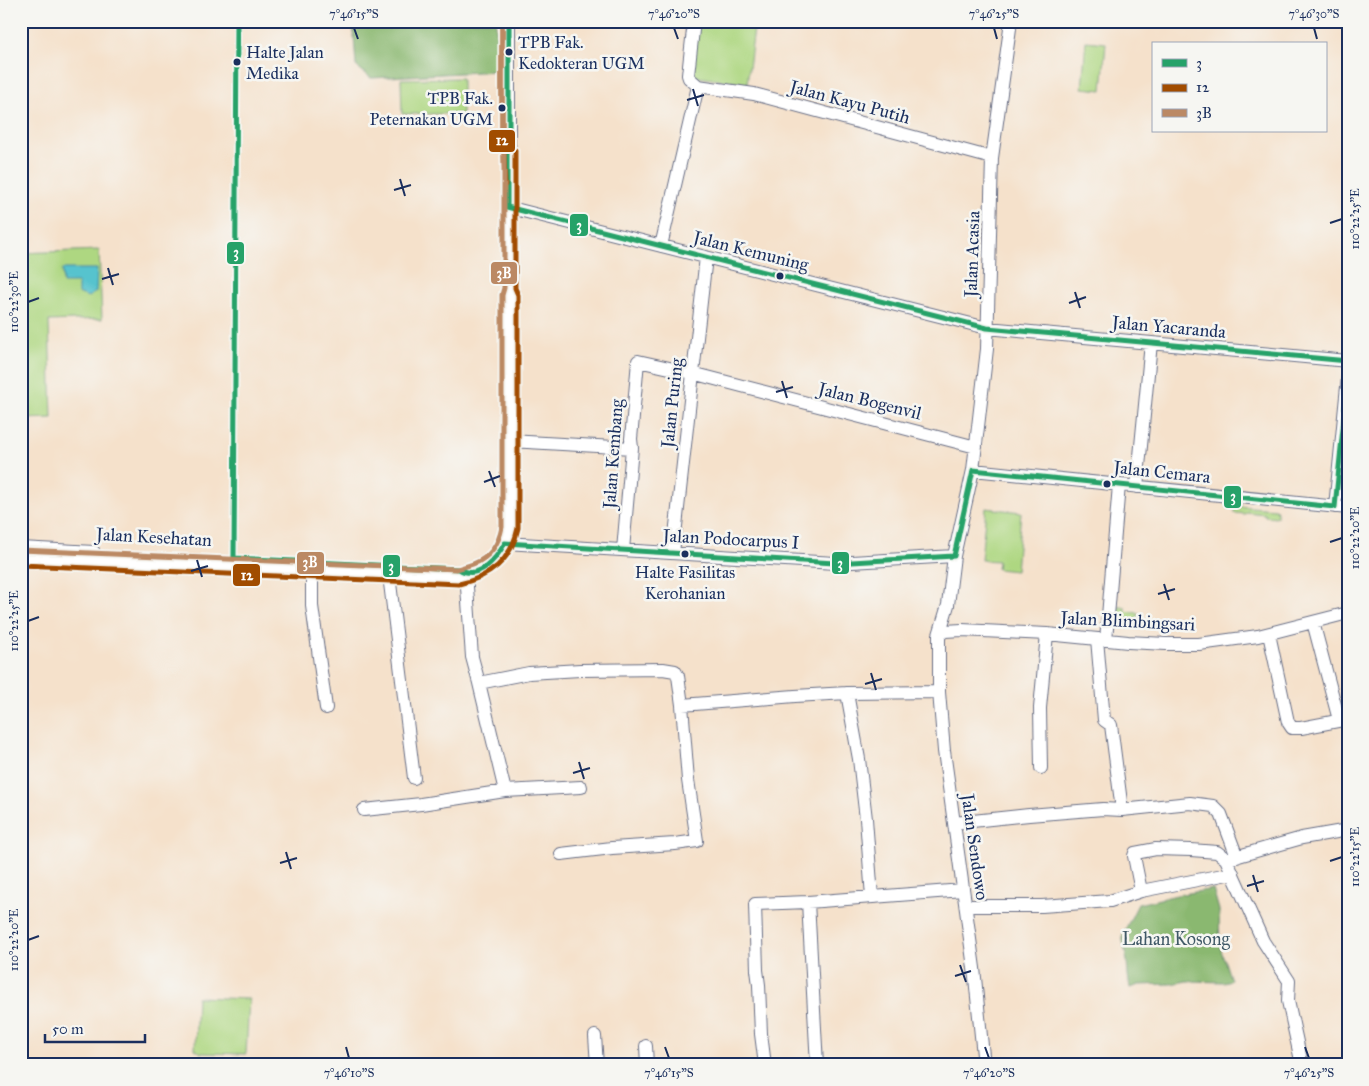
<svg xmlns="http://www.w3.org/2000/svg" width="1369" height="1086" viewBox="0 0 1369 1086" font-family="'IM FELL Great Primer',serif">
  <rect width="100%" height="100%" fill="#f6f6f2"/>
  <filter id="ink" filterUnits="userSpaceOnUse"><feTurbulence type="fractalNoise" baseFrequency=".02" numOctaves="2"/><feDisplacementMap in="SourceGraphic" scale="10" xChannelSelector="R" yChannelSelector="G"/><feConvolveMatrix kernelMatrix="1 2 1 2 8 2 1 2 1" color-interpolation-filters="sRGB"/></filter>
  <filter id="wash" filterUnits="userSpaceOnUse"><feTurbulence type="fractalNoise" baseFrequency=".0096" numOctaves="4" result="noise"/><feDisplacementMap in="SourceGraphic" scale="20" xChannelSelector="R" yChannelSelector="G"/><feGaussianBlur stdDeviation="1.12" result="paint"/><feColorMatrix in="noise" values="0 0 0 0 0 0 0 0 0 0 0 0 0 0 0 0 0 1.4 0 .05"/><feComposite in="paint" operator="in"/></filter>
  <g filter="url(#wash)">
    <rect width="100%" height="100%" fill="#f5e1cb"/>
    <path fill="#aed781" stroke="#648370" d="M698,21H755L747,84L691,76Z
      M1086,41L1106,43L1102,90L1082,88Z
      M462,78V114H402L401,79Z
      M99,250L102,319L49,321L52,418L21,419V253Z
      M1237,506L1276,509L1277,512V517L1265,516V514L1246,512L1245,514L1234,513L1235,507Z
      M986,508L1021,512L1016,571L997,569L998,561L981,560Z
      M1117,607H1125V611L1138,613L1136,624L1131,627L1117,625C1114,620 1112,612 1117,607Z
      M197,997L249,999L246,1054L201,1053L195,1049Z"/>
    <path fill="#8ab86f" stroke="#527466" d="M353,21H496L497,71L371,78L356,66Z
      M1213,889L1219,910L1220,947L1231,980L1223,982L1187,981L1171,984L1139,985L1130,988L1128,975L1127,961L1122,936L1138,904L1177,895Z"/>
    <path fill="#56c3ce" stroke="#387996" d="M62,269H97L96,292L88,297L78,293V283H63Z"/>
  </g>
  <g filter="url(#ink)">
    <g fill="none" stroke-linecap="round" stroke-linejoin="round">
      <defs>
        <path id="minor" d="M509,21V146L511,150V153
          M698,86L754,94L992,158
          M507,207L987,328L1348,361
          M661,246L698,86L689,78L688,75L694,21
          M510,441L632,448
          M973,470L1348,508
          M1137,487L1151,343
          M1335,507L1348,376
          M505,543L835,563L954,556
          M21,548L94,552
          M623,550L632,448L631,439L638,361L692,373L976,447
          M673,553L706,257
          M21,557L459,577C466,573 470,574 477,571C495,565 507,545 510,528V295L508,289L507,149L509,146
          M388,567L414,778
          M312,570V606L326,708
          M466,573L472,657L479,683L505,791
          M1313,622L1339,720
          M1269,634L1288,722L1292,728H1301L1348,719
          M939,635L945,631L962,630L1047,634L1128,642L1166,644H1199L1258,636L1348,613
          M1097,639L1104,720L1111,725L1122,810
          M1106,640L1119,485
          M479,683L529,673L580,670L663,669L675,671L678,676L682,705L688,780L697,841L675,844L612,848L561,854
          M847,693L859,759L866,819L872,897
          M682,705L795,696L847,693L939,692
          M1041,768L1040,708L1047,634
          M364,810L421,804L505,791L581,787
          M954,823L1029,815L1103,809L1122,810L1190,803L1213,806L1221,814L1237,857
          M1228,859L1302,838L1348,830
          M1141,891L1134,856L1135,853L1156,849L1191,850L1217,852L1226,859L1263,941L1289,981L1288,1001L1302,1065
          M808,902L817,1065
          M966,906H1042L1110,901L1141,891L1233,873
          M595,1036L597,1065
          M646,1046L647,1065
          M765,1065L761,1034L759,985L757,970L755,904L808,902L963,890
          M984,1065L974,968L944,751L939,692V635L948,605L954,556L973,470L987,349L992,158L1011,21"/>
      </defs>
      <use href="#minor" stroke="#676d84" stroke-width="14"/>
      <use href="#minor" stroke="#fff" stroke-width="12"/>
      <defs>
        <path id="bus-1" d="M237,21L234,558L459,569C479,581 496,559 505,543L835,563L954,556L973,470L1335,507L1348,379
          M509,21V146L507,149V207L987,328L1348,361"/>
        <path id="bus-2" d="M502,21V146L504,152L505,185
          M21,565L459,584C490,577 511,561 518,528V295L515,288V150"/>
        <path id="bus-3" d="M21,550L457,569C463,567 468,566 473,564C490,558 499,543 502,527V295L504,288V152L502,146V21"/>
      </defs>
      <use href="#bus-1" stroke="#f6f6f2" stroke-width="9"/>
      <use href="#bus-2" stroke="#f6f6f2" stroke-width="9"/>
      <use href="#bus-3" stroke="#f6f6f2" stroke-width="9"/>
      <use href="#bus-1" stroke="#26a269" stroke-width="5"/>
      <use href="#bus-2" stroke="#a14c00" stroke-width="5"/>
      <use href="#bus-3" stroke="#bb8964" stroke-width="5"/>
    </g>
  </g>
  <path fill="none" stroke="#1b2f5e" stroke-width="2" d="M354,28L358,39M674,28L678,39M994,28L997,39M1314,28L1317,39M693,89L698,106M687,100L704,95M400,179L405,196M394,190L411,185M1330,223L1342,219M108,268L113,285M102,279L119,274M1075,292L1080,308M28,302L39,298M1069,303L1086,297M782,381L787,398M776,392L793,387M489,471L495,487M484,482L500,476M1330,542L1342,538M197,560L202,577M191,571L208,566M1164,584L1169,600M1158,594L1175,589M28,621L39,617M871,673L876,690M865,684L882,679M579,762L584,779M573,773L590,768M286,852L291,869M1330,861L1342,857M280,863L297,858M1253,875L1258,892M1247,886L1264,881M28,940L39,936M960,965L966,982M955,976L971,971M346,1047L349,1058M665,1047L669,1058M985,1047L989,1058M1305,1047L1309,1058"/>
  <g fill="#1b2f5e" stroke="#f6f6f2" stroke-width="2">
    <circle cx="509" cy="52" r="4.5"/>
    <circle cx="237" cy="62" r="4.5"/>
    <circle cx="502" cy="108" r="4.5"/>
    <circle cx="780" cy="276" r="4.5"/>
    <circle cx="1107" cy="484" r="4.5"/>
    <circle cx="685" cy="554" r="4.5"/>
  </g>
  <g text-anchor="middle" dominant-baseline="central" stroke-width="5" stroke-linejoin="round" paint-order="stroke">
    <g font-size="17" fill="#1b2f5e" stroke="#f6f6f2" text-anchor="start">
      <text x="518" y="42">TPB Fak.<tspan x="518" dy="21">Kedokteran UGM</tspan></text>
      <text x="246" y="52">Halte Jalan<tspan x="246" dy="21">Medika</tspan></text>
      <text x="493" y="98" text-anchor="end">TPB Fak.<tspan x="493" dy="21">Peternakan UGM</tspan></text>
      <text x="685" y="572" text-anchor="middle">Halte Fasilitas<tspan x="685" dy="21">Kerohanian</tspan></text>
    </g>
    <g font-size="18" fill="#1b2f5e" stroke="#f6f6f2">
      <text transform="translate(850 102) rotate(15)">Jalan Kayu Putih</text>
      <text transform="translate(751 251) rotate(14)">Jalan Kemuning</text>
      <text transform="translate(972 254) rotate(-88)">Jalan Acasia</text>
      <text transform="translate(1169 327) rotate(5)">Jalan Yacaranda</text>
      <text transform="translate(870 401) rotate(14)">Jalan Bogenvil</text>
      <text transform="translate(672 403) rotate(-84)">Jalan Puring</text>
      <text transform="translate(613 454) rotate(-86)">Jalan Kembang</text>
      <text transform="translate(1162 472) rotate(6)">Jalan Cemara</text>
      <text transform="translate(154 537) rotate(3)">Jalan Kesehatan</text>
      <text transform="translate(731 539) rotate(3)">Jalan Podocarpus I</text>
      <text transform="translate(1128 621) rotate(3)">Jalan Blimbingsari</text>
      <text transform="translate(975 847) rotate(82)">Jalan Sendowo</text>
    </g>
    <g font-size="18" fill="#405967" stroke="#f6f6f2">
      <text x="1176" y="939">Lahan Kosong</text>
    </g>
  </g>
  <g stroke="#f6f6f2" stroke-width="2">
    <rect x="488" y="129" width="28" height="24" rx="5" fill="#a14c00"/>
    <rect x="569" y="213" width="20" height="24" rx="5" fill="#26a269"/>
    <rect x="226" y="241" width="19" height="24" rx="5" fill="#26a269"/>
    <rect x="490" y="261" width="28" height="24" rx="5" fill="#bb8964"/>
    <rect x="1223" y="485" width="19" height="24" rx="5" fill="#26a269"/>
    <rect x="296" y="551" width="29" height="24" rx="5" fill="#bb8964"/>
    <rect x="831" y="551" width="19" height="24" rx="5" fill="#26a269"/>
    <rect x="382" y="554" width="19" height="24" rx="5" fill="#26a269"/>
    <rect x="232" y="563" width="29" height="24" rx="5" fill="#a14c00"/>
  </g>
  <g font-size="14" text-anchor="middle" font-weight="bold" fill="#fff">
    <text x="502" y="145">12</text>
    <text x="579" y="230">3</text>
    <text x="236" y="257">3</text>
    <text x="504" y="278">3B</text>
    <text x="1233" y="501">3</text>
    <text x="310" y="567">3B</text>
    <text x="840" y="568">3</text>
    <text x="391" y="571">3</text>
    <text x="247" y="580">12</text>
  </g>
  <rect width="1369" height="1086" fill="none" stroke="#f6f6f2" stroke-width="55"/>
  <rect x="1152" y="42" width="175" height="90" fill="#f6f6f2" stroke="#9ea6b7"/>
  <rect x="1162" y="59" width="25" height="8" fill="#26a269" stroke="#9ea6b7"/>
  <text x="1196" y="68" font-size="15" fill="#1b2f5e">3</text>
  <rect x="1162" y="84" width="25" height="8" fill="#a14c00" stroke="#9ea6b7"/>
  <text x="1196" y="92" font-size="15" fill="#1b2f5e">12</text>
  <rect x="1162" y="109" width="25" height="8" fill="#bb8964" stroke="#9ea6b7"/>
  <text x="1196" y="118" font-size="15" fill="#1b2f5e">3B</text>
  <path d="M45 1034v8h100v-8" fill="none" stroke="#1b2f5e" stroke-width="2.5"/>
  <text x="52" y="1034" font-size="15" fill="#1b2f5e" stroke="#f6f6f2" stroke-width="4" paint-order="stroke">50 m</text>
  <rect x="28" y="28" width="1314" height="1030" fill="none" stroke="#1b2f5e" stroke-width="2"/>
  <g font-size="12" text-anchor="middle" fill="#1b2f5e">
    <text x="354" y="18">7°46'15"S</text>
    <text x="674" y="18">7°46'20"S</text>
    <text x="994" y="18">7°46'25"S</text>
    <text x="1314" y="18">7°46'30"S</text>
    <text transform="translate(1355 219) rotate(-90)" y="4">110°22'25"E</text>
    <text transform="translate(14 302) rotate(-90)" y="4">110°22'30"E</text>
    <text transform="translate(1355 538) rotate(-90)" y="4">110°22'20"E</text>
    <text transform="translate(14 621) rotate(-90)" y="4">110°22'25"E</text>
    <text transform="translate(1355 857) rotate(-90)" y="4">110°22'15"E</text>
    <text transform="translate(14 940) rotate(-90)" y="4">110°22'20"E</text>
    <text x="349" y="1077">7°46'10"S</text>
    <text x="669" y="1077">7°46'15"S</text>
    <text x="989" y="1077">7°46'20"S</text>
    <text x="1309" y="1077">7°46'25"S</text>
  </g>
</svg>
